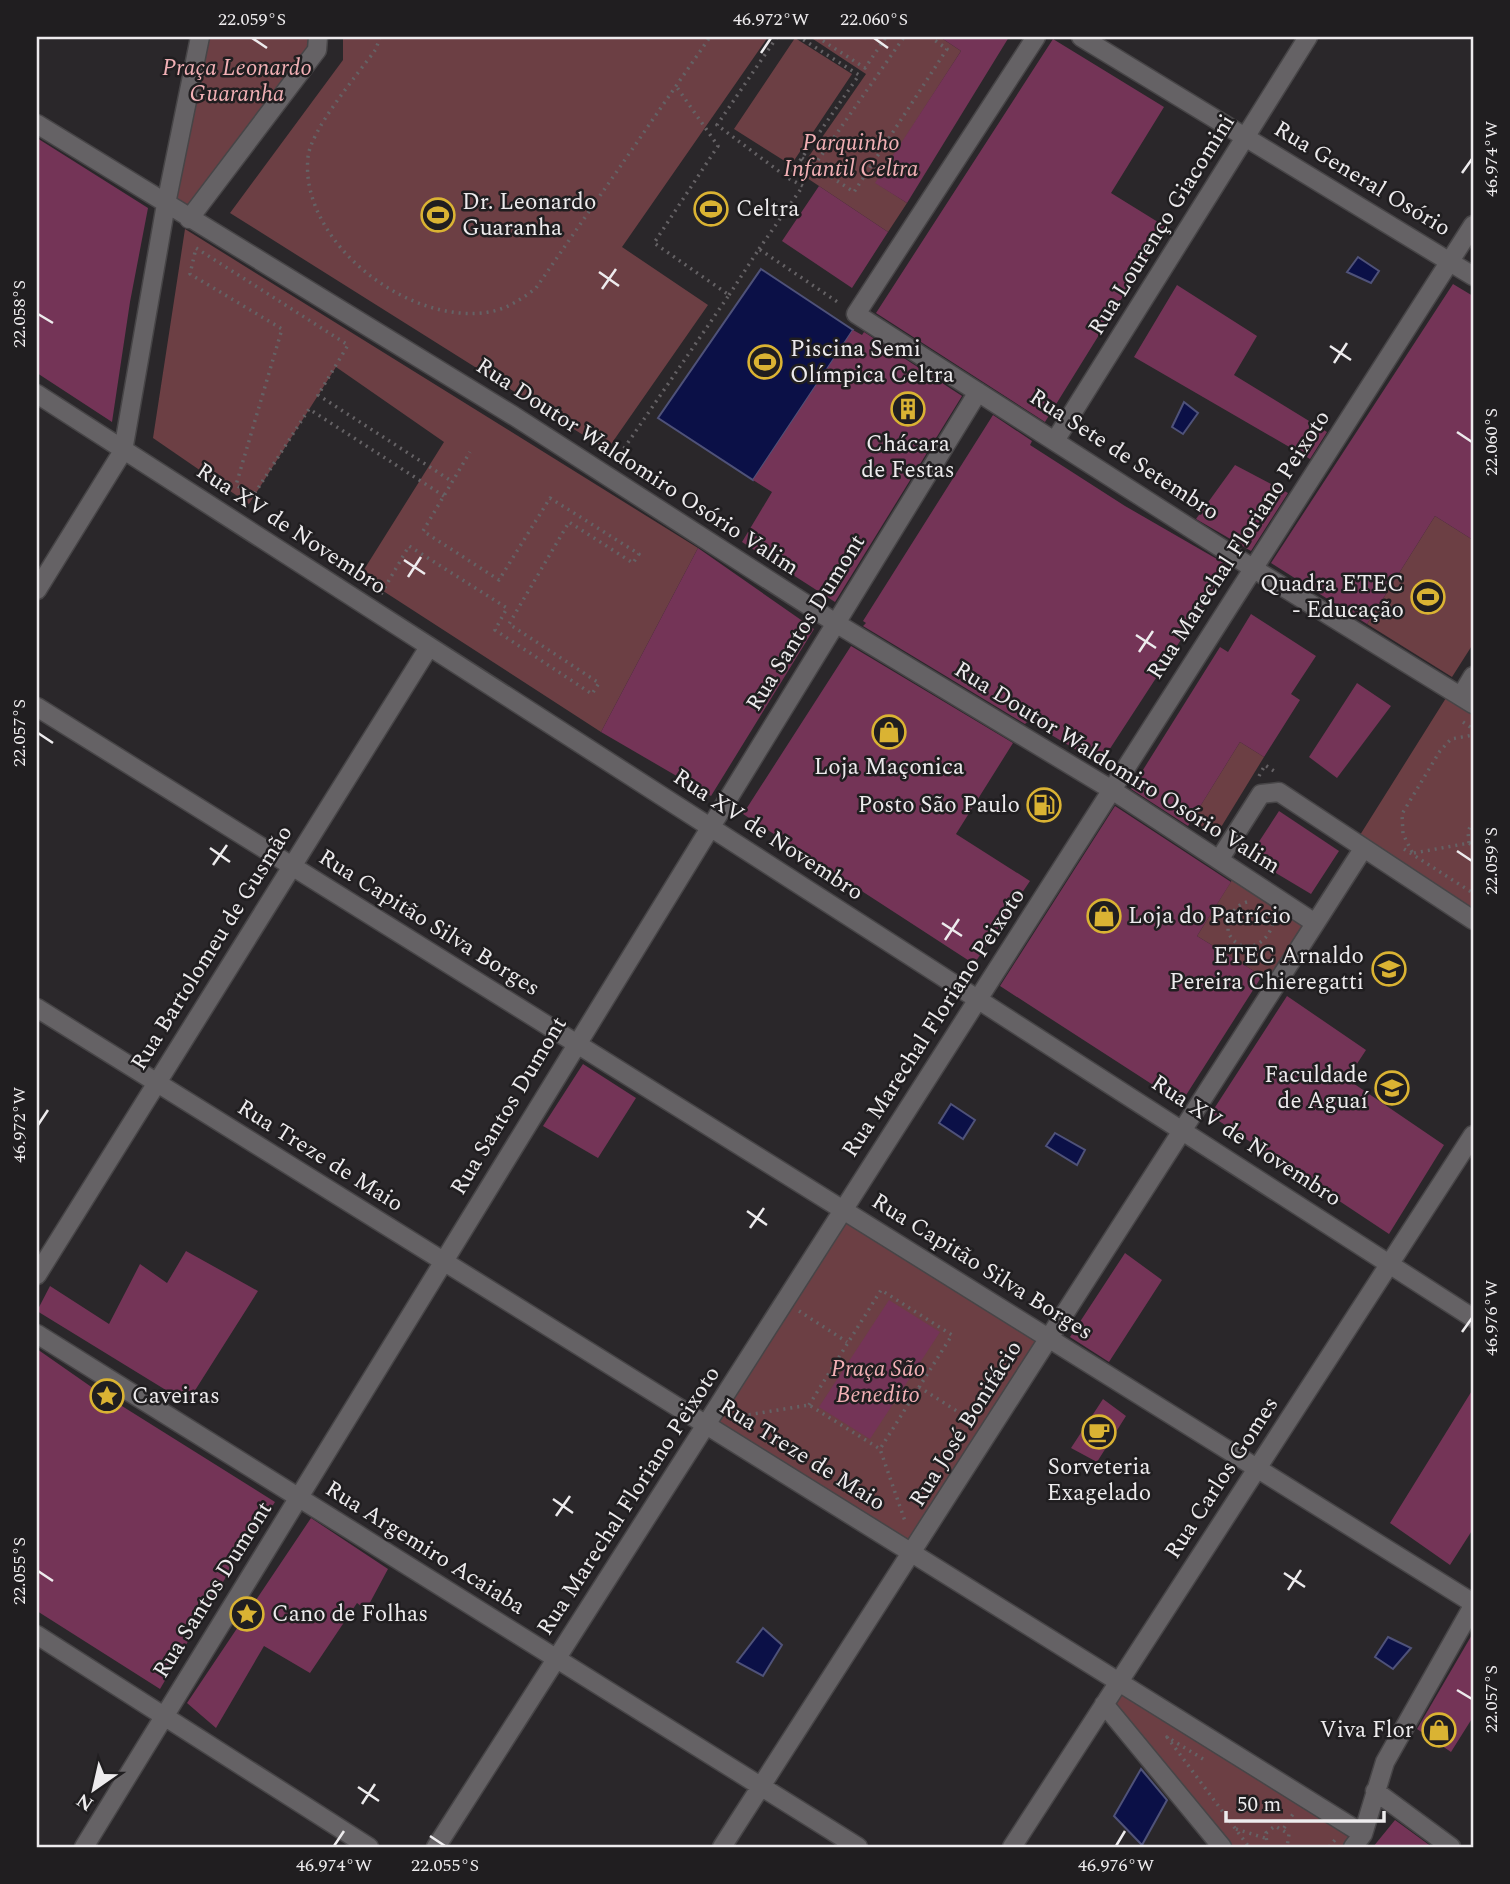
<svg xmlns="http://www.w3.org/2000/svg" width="1510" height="1884" viewBox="0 0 1510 1884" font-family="Spectral,serif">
  <rect width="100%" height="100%" fill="#2a272a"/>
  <path fill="#6c3f44" d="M200,37H318L189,219L166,204Z
    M343,37H768L622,247L708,305L607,450L230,213L343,60Z
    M810,37H940L961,51L876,183L907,203L888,232L798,172L866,74Z
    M795,38L852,74L791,165L734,129Z
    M185,229L698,548L601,732L360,576L444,442L336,367L249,504L153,438Z
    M1435,516L1473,540V644L1452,677L1367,624Z
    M1451,690L1473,704V920L1355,843Z
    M1240,742L1264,757L1215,837L1191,821Z
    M1237,872L1315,923L1275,984L1197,936Z
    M843,1210L1050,1338L913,1554L706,1425Z
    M1119,1682L1363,1834L1353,1847H1222L1104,1704Z"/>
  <path fill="#0b1047" stroke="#4f5279" stroke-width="2" d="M1358,257L1379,271L1371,283L1347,272Z
    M761,269L853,330L753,480L658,418Z
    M1184,402L1198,413L1183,434L1172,427Z
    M951,1104L975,1120L963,1139L939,1123Z
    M1055,1133L1085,1150L1077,1165L1046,1146Z
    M763,1628L782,1645L763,1676L737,1662Z
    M1388,1637L1411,1648L1393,1669L1375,1657Z
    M1141,1769L1167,1800L1142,1845L1114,1816Z"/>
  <path fill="#743457" d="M940,37H1009L907,203L875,183L961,51Z
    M1053,39L1164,107L1111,193L1166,227L1045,422L876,313Z
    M37,138L148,208L130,302L112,422L37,373Z
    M819,186L888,232L852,288L782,241Z
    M1453,284L1473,296V540L1435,516L1367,624L1271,563Z
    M1177,285L1257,336L1234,375L1327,432L1310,459L1134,357Z
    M853,330L862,335L864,332L962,396L835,602L742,542L772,492L753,480Z
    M993,415L1032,441L1030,445L1125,506L1229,566L1100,764L1028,721L1025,724L863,626L866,623L863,621Z
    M1235,465L1288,493L1251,551L1196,519Z
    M698,548L814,629L711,796L601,732Z
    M1251,614L1316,656L1291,694L1300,700L1264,757L1240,742L1188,826L1131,789L1220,647L1228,652Z
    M851,646L1013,743L956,834L1030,881L974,964L743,814Z
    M1357,683L1391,706L1337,778L1309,757Z
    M1115,806L1231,882L1197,936L1262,976L1181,1103L1000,986Z
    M1279,811L1339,851L1311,894L1249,857Z
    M1287,996L1366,1050L1347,1079L1444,1145L1389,1234L1210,1115Z
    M583,1064L636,1098L598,1158L543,1126Z
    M186,1251L258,1291L187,1403L37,1311L50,1286L109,1324L140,1264L167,1283Z
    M1125,1253L1162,1280L1109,1362L1070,1337Z
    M889,1300L940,1332L870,1439L819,1407Z
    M37,1349L90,1386L275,1502L233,1565L160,1689L37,1611Z
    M1473,1389V1529L1450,1565L1390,1523Z
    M1103,1399L1126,1416L1097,1462L1071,1448Z
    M311,1518L388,1569L366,1610L357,1603L310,1673L264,1646L216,1728L187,1703Z
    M1473,1633V1717L1451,1752L1417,1729Z
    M1395,1820L1432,1847H1373Z"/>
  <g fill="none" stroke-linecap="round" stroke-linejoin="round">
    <defs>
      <path id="minor" d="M1036,37L856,314L1254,569L1473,704
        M1081,37L1473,276
        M37,124L514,416L834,622L1112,790L1315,923
        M189,219L317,50L318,37
        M37,394L1473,1318
        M1056,439L1308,37
        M37,590L123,451L166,204L200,37
        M1461,696L1473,676
        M37,707L1473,1603
        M1219,860L1261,794L1279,792L1473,920
        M37,1008L1363,1834
        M37,1275L429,647
        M37,1334L858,1847
        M37,1635L369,1847
        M1104,1704L1222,1847
        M1375,1791L1451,1847
        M84,1847L978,392
        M436,1847L1473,225
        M722,1847L1363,849
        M1012,1847L1473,1135
        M1353,1847L1363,1834L1385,1762L1473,1606"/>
    </defs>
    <use href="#minor" stroke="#474547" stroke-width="21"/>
    <path stroke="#656265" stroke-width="3.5" stroke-dasharray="2 5" stroke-linecap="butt" d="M380,37L376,49C358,74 311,129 308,157C299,242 409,326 489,312C507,309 522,299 536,288L710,37
      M817,37L865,68L886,37
      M802,158L854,192L947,49L930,37
      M814,166L904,37
      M788,178L859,75L799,37
      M759,249L803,186L788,178L717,125L777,37
      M729,295L759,249L839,303
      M616,460L729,295L654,243L718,146L676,86
      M444,496L309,409L253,496L236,485L282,329L190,274L196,248L348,345L318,395L453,482
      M381,594L409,546L507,608L495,630L592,694L599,683L509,624L569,522L633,563L639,554L550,498L499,580L423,531L470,452
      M1463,722L1473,729
      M1259,776L1265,765L1277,773
      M1469,843L1468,831L1473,821
      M1404,849L1473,893
      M1412,852L1403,834L1402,814L1440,751L1451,739L1473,735
      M1414,853L1469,843L1473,846
      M1247,902C1233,906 1228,919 1228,932C1240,957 1267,947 1273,923L1280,922
      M799,1311L847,1342
      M919,1387L974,1422
      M809,1405L881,1290L952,1335L880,1449L906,1524
      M735,1417L809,1405L880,1449
      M1203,1759L1167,1737L1249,1847
      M1284,1828L1293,1814
      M1236,1829L1265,1838
      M1267,1847L1266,1833L1275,1826L1289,1834L1287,1847
      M1329,1847L1335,1840"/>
    <use href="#minor" stroke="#656265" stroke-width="18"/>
  </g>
  <path fill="none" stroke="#edebed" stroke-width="2.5" d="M252,38L267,48M874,38L888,48M761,53L771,38M1462,173L1472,159M599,272L619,286M602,289L616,269M38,314L53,323M1330,346L1351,360M1334,363L1347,343M1457,432L1472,442M404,560L425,574M408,577L421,557M1136,635L1156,648M1139,652L1153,631M38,733L53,743M210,848L230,862M1457,851L1472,861M213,865L227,845M942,923L962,936M945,940L959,919M38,1125L48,1110M747,1211L767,1225M750,1228L764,1208M1462,1332L1472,1318M553,1499L573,1513M556,1516L570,1496M38,1571L53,1581M1284,1573L1305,1587M1288,1590L1301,1570M1457,1690L1472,1699M358,1787L379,1801M362,1804L375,1784M430,1836L445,1846M334,1846L344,1831M1116,1846L1125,1831"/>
  <defs>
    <symbol id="stadium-ring" viewBox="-11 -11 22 22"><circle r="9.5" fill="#201e20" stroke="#dab333" stroke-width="1.5"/><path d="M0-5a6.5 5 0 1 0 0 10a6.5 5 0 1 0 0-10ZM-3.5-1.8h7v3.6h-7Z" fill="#dab333"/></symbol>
    <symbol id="building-ring" viewBox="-11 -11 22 22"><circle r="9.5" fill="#201e20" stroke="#dab333" stroke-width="1.5"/><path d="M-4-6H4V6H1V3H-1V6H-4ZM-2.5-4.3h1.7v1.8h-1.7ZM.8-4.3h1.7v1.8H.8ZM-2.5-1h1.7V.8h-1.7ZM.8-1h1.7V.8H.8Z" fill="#dab333"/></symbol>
    <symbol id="shop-ring" viewBox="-11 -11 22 22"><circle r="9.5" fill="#201e20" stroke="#dab333" stroke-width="1.5"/><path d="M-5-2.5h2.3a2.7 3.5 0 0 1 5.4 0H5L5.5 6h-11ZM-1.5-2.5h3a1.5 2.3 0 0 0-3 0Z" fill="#dab333"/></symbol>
    <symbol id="fuel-ring" viewBox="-11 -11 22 22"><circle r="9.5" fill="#201e20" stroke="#dab333" stroke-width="1.5"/><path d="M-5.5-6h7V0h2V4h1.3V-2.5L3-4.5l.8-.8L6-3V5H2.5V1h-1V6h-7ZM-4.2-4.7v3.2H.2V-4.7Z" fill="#dab333"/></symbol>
    <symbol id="university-ring" viewBox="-11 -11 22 22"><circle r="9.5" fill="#201e20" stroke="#dab333" stroke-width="1.5"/><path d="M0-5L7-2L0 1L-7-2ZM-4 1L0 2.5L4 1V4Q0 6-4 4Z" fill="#dab333"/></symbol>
    <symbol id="sight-ring" viewBox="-11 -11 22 22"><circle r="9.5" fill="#201e20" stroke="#dab333" stroke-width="1.5"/><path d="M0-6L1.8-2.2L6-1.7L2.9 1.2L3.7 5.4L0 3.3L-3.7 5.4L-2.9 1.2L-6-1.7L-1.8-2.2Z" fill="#dab333"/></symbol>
    <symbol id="cafe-ring" viewBox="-11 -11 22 22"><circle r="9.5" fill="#201e20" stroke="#dab333" stroke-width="1.5"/><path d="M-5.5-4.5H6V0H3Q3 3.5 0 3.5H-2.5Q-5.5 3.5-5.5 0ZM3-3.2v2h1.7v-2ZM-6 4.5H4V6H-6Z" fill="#dab333"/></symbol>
  </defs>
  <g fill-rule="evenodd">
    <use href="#stadium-ring" x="692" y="190" width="38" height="38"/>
    <use href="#stadium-ring" x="419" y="196" width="38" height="38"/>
    <use href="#stadium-ring" x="746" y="343" width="38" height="38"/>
    <use href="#building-ring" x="889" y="390" width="38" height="38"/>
    <use href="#stadium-ring" x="1409" y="578" width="38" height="38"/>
    <use href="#shop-ring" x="870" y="713" width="38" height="38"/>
    <use href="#fuel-ring" x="1025" y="786" width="38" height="38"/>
    <use href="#shop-ring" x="1085" y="897" width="38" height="38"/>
    <use href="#university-ring" x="1370" y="950" width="38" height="38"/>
    <use href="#university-ring" x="1373" y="1069" width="38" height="38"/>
    <use href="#sight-ring" x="88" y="1377" width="38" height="38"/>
    <use href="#cafe-ring" x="1080" y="1413" width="38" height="38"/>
    <use href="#sight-ring" x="228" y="1595" width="38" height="38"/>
    <use href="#shop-ring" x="1420" y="1711" width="38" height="38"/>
  </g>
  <g text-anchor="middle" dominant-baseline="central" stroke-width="5" stroke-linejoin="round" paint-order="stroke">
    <g font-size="23" font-style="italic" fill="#f2b0b5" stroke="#201e20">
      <text x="237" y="68">Praça Leonardo<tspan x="237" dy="26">Guaranha</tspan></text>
      <text x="851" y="143">Parquinho<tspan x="851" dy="26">Infantil Celtra</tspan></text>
      <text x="878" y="1369">Praça São<tspan x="878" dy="26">Benedito</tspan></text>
    </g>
    <g font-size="23" fill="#edebed" stroke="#201e20">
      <text transform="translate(1362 179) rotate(31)">Rua General Osório</text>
      <text transform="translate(1162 225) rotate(-58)">Rua Lourenço Giacomini</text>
      <text transform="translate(1124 455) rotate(33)">Rua Sete de Setembro</text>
      <text transform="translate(637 467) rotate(33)">Rua Doutor Waldomiro Osório Valim</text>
      <text transform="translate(291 529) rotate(33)">Rua XV de Novembro</text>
      <text transform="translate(1239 545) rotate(-57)">Rua Marechal Floriano Peixoto</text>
      <text transform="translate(806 623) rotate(-58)">Rua Santos Dumont</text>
      <text transform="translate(1117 768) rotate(32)">Rua Doutor Waldomiro Osório Valim</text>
      <text transform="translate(768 835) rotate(33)">Rua XV de Novembro</text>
      <text transform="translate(429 923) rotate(32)">Rua Capitão Silva Borges</text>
      <text transform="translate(212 948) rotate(-58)">Rua Bartolomeu de Gusmão</text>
      <text transform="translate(934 1023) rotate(-57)">Rua Marechal Floriano Peixoto</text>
      <text transform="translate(509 1106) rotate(-59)">Rua Santos Dumont</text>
      <text transform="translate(1246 1141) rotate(33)">Rua XV de Novembro</text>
      <text transform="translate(320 1156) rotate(32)">Rua Treze de Maio</text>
      <text transform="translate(982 1267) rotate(32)">Rua Capitão Silva Borges</text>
      <text transform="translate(966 1424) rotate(-58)">Rua José Bonifácio</text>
      <text transform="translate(802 1455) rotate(32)">Rua Treze de Maio</text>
      <text transform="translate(1222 1478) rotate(-57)">Rua Carlos Gomes</text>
      <text transform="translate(629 1501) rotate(-57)">Rua Marechal Floriano Peixoto</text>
      <text transform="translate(425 1548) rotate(32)">Rua Argemiro Acaiaba</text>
      <text transform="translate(213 1590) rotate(-58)">Rua Santos Dumont</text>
    </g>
    <g font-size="23" fill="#edebed" stroke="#201e20" text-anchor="start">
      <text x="462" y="202">Dr. Leonardo<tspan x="462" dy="26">Guaranha</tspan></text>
      <text x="736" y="209">Celtra</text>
      <text x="790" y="349">Piscina Semi<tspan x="790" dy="26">Olímpica Celtra</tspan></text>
      <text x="908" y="444" text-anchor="middle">Chácara<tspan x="908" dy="26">de Festas</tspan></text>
      <text x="1404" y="584" text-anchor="end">Quadra ETEC<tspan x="1404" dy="26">- Educação</tspan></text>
      <text x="889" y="767" text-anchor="middle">Loja Maçonica</text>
      <text x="1020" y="805" text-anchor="end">Posto São Paulo</text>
      <text x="1128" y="916">Loja do Patrício</text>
      <text x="1364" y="956" text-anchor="end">ETEC Arnaldo<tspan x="1364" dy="26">Pereira Chieregatti</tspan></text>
      <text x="1368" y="1075" text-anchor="end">Faculdade<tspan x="1368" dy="26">de Aguaí</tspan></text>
      <text x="132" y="1396">Caveiras</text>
      <text x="1099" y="1467" text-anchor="middle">Sorveteria<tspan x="1099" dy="26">Exagelado</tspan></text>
      <text x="272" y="1614">Cano de Folhas</text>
      <text x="1414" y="1730" text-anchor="end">Viva Flor</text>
    </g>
  </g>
  <rect width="1510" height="1884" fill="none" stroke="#201e20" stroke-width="77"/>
  <g transform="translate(94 1789) rotate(214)" stroke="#201e20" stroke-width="5" paint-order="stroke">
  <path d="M0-5L12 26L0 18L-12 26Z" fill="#edebed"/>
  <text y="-10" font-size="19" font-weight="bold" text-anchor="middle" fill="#edebed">N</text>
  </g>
  <path d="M1226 1811v10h158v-10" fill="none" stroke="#edebed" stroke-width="3.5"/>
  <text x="1237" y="1811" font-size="21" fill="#edebed" stroke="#201e20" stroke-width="5" paint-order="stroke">50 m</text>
  <rect x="38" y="38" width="1434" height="1808" fill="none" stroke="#edebed" stroke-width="2.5"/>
  <g font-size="18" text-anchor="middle" fill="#edebed">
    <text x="252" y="25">22.059°S</text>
    <text x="771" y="25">46.972°W</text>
    <text x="874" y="25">22.060°S</text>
    <text transform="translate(1491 159) rotate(-90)" y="6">46.974°W</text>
    <text transform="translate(19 314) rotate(-90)" y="6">22.058°S</text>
    <text transform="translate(1491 442) rotate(-90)" y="6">22.060°S</text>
    <text transform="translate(19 733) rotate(-90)" y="6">22.057°S</text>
    <text transform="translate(1491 861) rotate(-90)" y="6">22.059°S</text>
    <text transform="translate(19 1125) rotate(-90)" y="6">46.972°W</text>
    <text transform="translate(1491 1318) rotate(-90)" y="6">46.976°W</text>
    <text transform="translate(19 1571) rotate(-90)" y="6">22.055°S</text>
    <text transform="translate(1491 1699) rotate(-90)" y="6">22.057°S</text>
    <text x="334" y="1871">46.974°W</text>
    <text x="445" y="1871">22.055°S</text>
    <text x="1116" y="1871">46.976°W</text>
  </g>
</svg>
